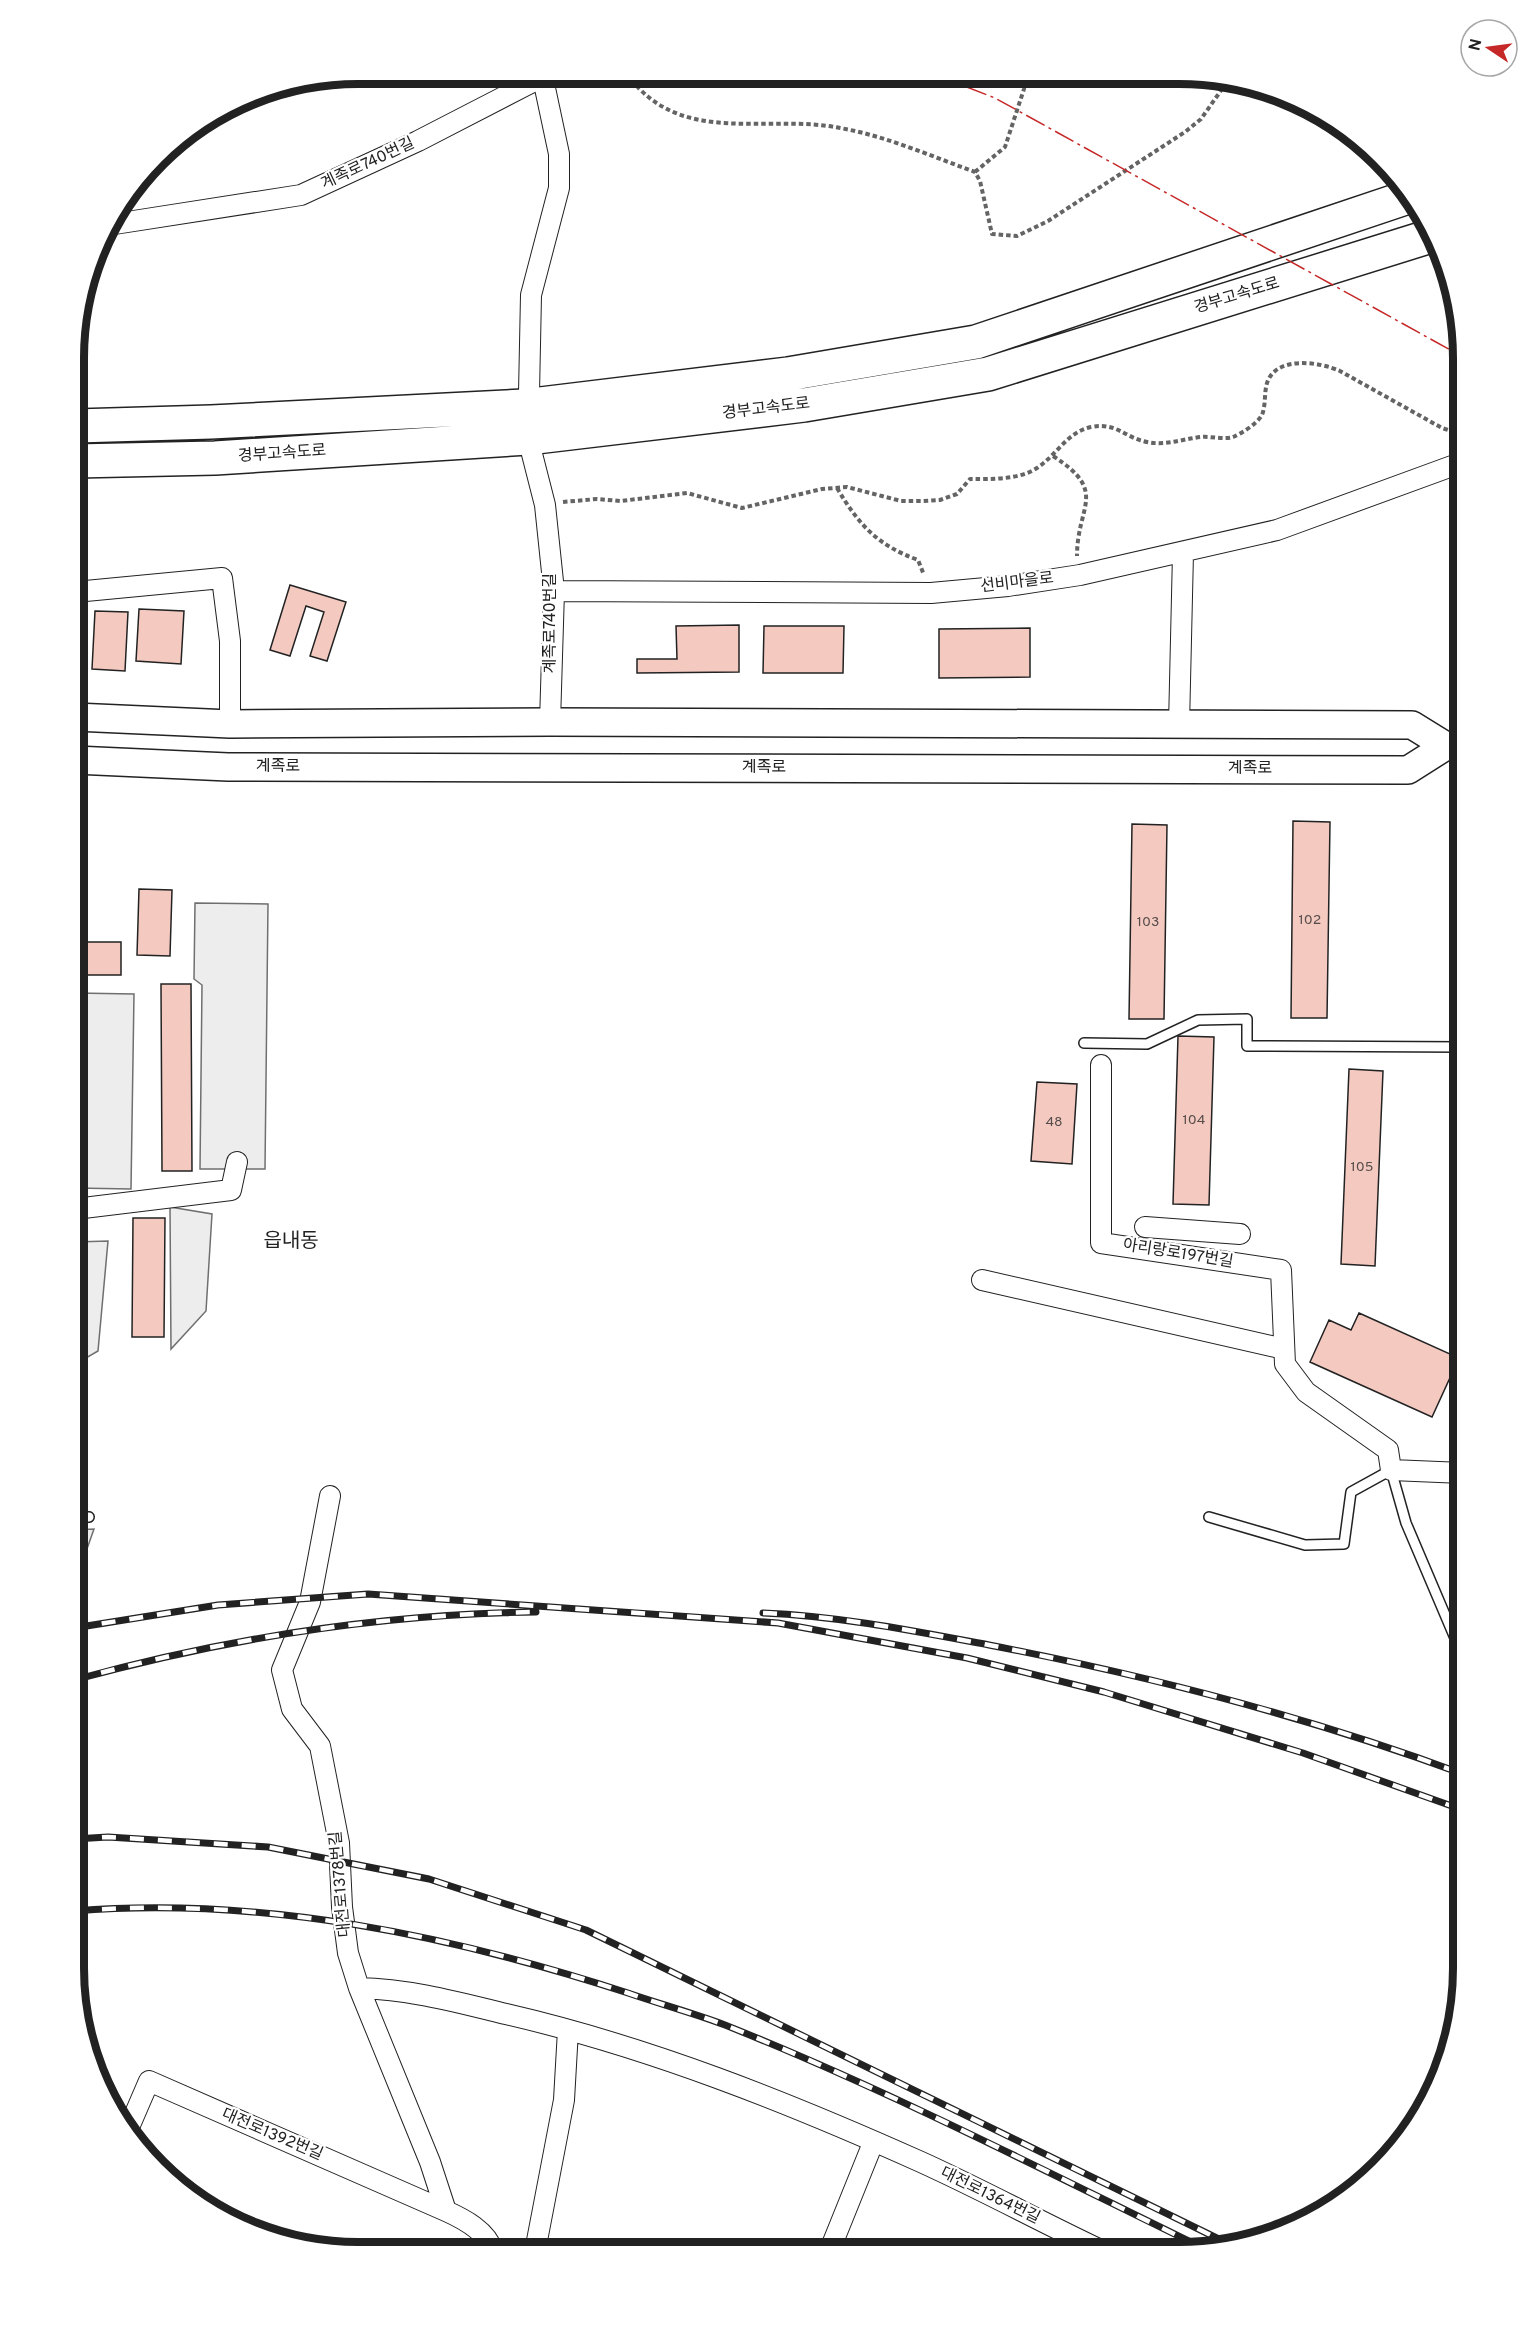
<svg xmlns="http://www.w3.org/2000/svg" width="1537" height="2326" viewBox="0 0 1537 2326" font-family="Overpass,'Noto Sans KR',sans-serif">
  <rect width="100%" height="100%" fill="#fff"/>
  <path fill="#ededed" stroke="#6f6f6f" stroke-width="1.5" d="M195,903L268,904L265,1169H200L202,985L194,979Z
    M75,993L134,994L131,1189L75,1188Z
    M170,1207L212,1214L206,1311L171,1349Z
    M108,1241L98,1351L74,1365L75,1242Z
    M94,1529L76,1580H74V1530Z"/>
  <path fill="#f3c9c0" stroke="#222" stroke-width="1.5" d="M1463,495V556L1456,540L1454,521Z
    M290,585L346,602L327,661L310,656L324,612L306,606L290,656L270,650Z
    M139,609L184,611L181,664L136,661Z
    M95,611L128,612L125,671L92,669Z
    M1456,611H1463V679H1454Z
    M739,625V672L637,673V659H677L676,626Z
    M764,626H844L843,673H763Z
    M1030,628V677L939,678V629Z
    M1293,821L1330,822L1327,1018H1291Z
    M1132,824L1167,825L1164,1019H1129Z
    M75,861L77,868L87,875L84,914H75Z
    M139,889L172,890L170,956L137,955Z
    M75,942H121V975H75Z
    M161,984H191L192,1171H162Z
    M1178,1036L1214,1037L1209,1205L1173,1204Z
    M1349,1069L1383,1071L1375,1266L1341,1264Z
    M1037,1082L1077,1084L1072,1164L1031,1161Z
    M133,1218H165L164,1337H132Z
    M1359,1313L1459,1358L1432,1417L1310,1362L1329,1320L1351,1330Z"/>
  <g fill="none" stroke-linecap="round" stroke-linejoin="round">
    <defs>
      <path id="lane" d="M1084,1043L1147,1044L1198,1020L1247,1019V1046L1463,1047
        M1209,1517L1305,1545L1344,1544L1351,1492L1391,1470L1406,1523L1463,1657
        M74,1518L89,1517"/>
      <path id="street" d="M108,225L301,195L418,141L542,77
        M529,393L531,295L559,188V154L542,74
        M532,454L545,505L554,591L550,722
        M554,591L931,593L1008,586L1080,575L1277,530L1463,462
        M75,592L222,578L230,641V724
        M1179,725L1183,553
        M1101,1065V1243L1281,1270L1285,1364L1306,1392L1388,1450L1391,1470L1463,1473
        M75,1209L231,1190L237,1162
        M1145,1227L1240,1234
        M982,1280L1284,1349
        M330,1496L310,1602L282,1670L292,1709L320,1746L339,1843L342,1907L348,1953L359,1988L430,2162L446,2211
        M359,1988C409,1989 457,2002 506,2014C649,2047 787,2102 921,2162C983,2190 1043,2223 1105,2252
        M127,2132L149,2081L446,2211C464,2219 487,2231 493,2251
        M535,2251L564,2100L568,2030
        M829,2252L873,2143"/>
      <path id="secondary" d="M75,717L230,724L550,722L1412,725L1446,746H1463
        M75,760L228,767L1408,770L1446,746"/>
      <path id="highway" d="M76,426L211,422L524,406L788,374L976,342L1411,196
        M76,461L215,458L528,438L804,405L988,374L1434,235"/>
    </defs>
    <use href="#lane" stroke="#222" stroke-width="12"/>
    <use href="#street" stroke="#222" stroke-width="22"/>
    <use href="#secondary" stroke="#222" stroke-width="30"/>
    <use href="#highway" stroke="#222" stroke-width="36"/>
    <path stroke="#646464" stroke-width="4" stroke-dasharray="4.5 3" stroke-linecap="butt" d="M627,74C680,148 766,113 840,128C886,136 931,156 975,172L980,181L992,234L1017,236L1048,221L1185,132L1201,119L1229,79
      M975,172L1005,147L1024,89L1025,75
      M1053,456C1109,492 1077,505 1077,556
      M837,488C859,525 877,545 918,560L924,575
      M563,502L597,499L621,501L687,493L742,508L822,489L847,487L901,501H923L940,500L957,494L970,479C991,479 1019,480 1037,468C1057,455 1067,432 1091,427C1117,422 1125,438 1147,442C1166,446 1182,439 1201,437C1211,436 1223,440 1233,437C1242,433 1257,424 1262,415C1266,405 1264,393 1267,383C1276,355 1320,362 1340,371L1442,428L1463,435"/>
    <use href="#lane" stroke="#fff" stroke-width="9"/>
    <use href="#street" stroke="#fff" stroke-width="20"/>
    <use href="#secondary" stroke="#fff" stroke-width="27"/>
    <use href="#highway" stroke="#fff" stroke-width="33"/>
    <defs>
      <path id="rail" d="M763,1613C839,1616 914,1631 989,1645C1150,1676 1309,1717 1463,1774
        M74,1628L218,1605L368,1594L778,1623L967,1658L1104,1692L1303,1753L1463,1810
        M74,1680C223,1639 380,1614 536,1612
        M74,1839L108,1837L268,1847L429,1879L586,1930L1227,2243
        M74,1911C262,1896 450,1935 628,1993C660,2004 693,2013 725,2025C888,2090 1045,2171 1203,2248"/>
    </defs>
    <use href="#rail" stroke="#222" stroke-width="7"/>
    <use href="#rail" stroke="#fff" stroke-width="4.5" stroke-dasharray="14" stroke-linecap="butt"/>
    <path stroke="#c62828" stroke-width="1.5" stroke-dasharray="21 4.5 3 4.5" stroke-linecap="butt" d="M936,75L995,98L1463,357"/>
  </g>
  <g text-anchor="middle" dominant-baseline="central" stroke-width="4.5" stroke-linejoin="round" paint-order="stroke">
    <g font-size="14" fill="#564c4a">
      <text x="1310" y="920">102</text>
      <text x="1148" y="922">103</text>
      <text x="1194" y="1120">104</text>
      <text x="1054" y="1122">48</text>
      <text x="1362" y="1167">105</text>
    </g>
    <g font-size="16" fill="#222" stroke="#fff">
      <text transform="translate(368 164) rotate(-25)">계족로740번길</text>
      <text transform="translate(1237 296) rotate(-17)">경부고속도로</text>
      <text transform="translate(766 409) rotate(-7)">경부고속도로</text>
      <text transform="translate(282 454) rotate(-4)">경부고속도로</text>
      <text transform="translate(1017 583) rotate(-7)">선비마을로</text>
      <text transform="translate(551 623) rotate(-90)">계족로740번길</text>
      <text x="278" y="767">계족로</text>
      <text x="764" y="768">계족로</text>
      <text x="1250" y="769">계족로</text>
      <text transform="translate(1178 1254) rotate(9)">아리랑로197번길</text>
      <text transform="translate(341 1884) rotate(-95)">대전로1378번길</text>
      <text transform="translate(272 2135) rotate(23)">대전로1392번길</text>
      <text transform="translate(990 2196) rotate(26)">대전로1364번길</text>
    </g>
    <g font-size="20" fill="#222" stroke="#fff">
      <text x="291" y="1242">읍내동</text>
    </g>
  </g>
  <path d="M0 0H1537V2326H0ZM358 84H1179A274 274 0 0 1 1453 358V1968A274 274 0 0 1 1179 2242H358A274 274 0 0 1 84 1968V358A274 274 0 0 1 358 84Z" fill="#fff" fill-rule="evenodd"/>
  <path fill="none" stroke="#222" stroke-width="8" d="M358 84H1179A274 274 0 0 1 1453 358V1968A274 274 0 0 1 1179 2242H358A274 274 0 0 1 84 1968V358A274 274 0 0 1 358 84Z"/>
  <g transform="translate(1489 48) rotate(283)"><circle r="28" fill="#ffffff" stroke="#a7a7a7" stroke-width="1.5"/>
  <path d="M0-4.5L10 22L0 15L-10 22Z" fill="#c62828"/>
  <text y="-9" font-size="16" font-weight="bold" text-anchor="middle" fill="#222222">N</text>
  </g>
</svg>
